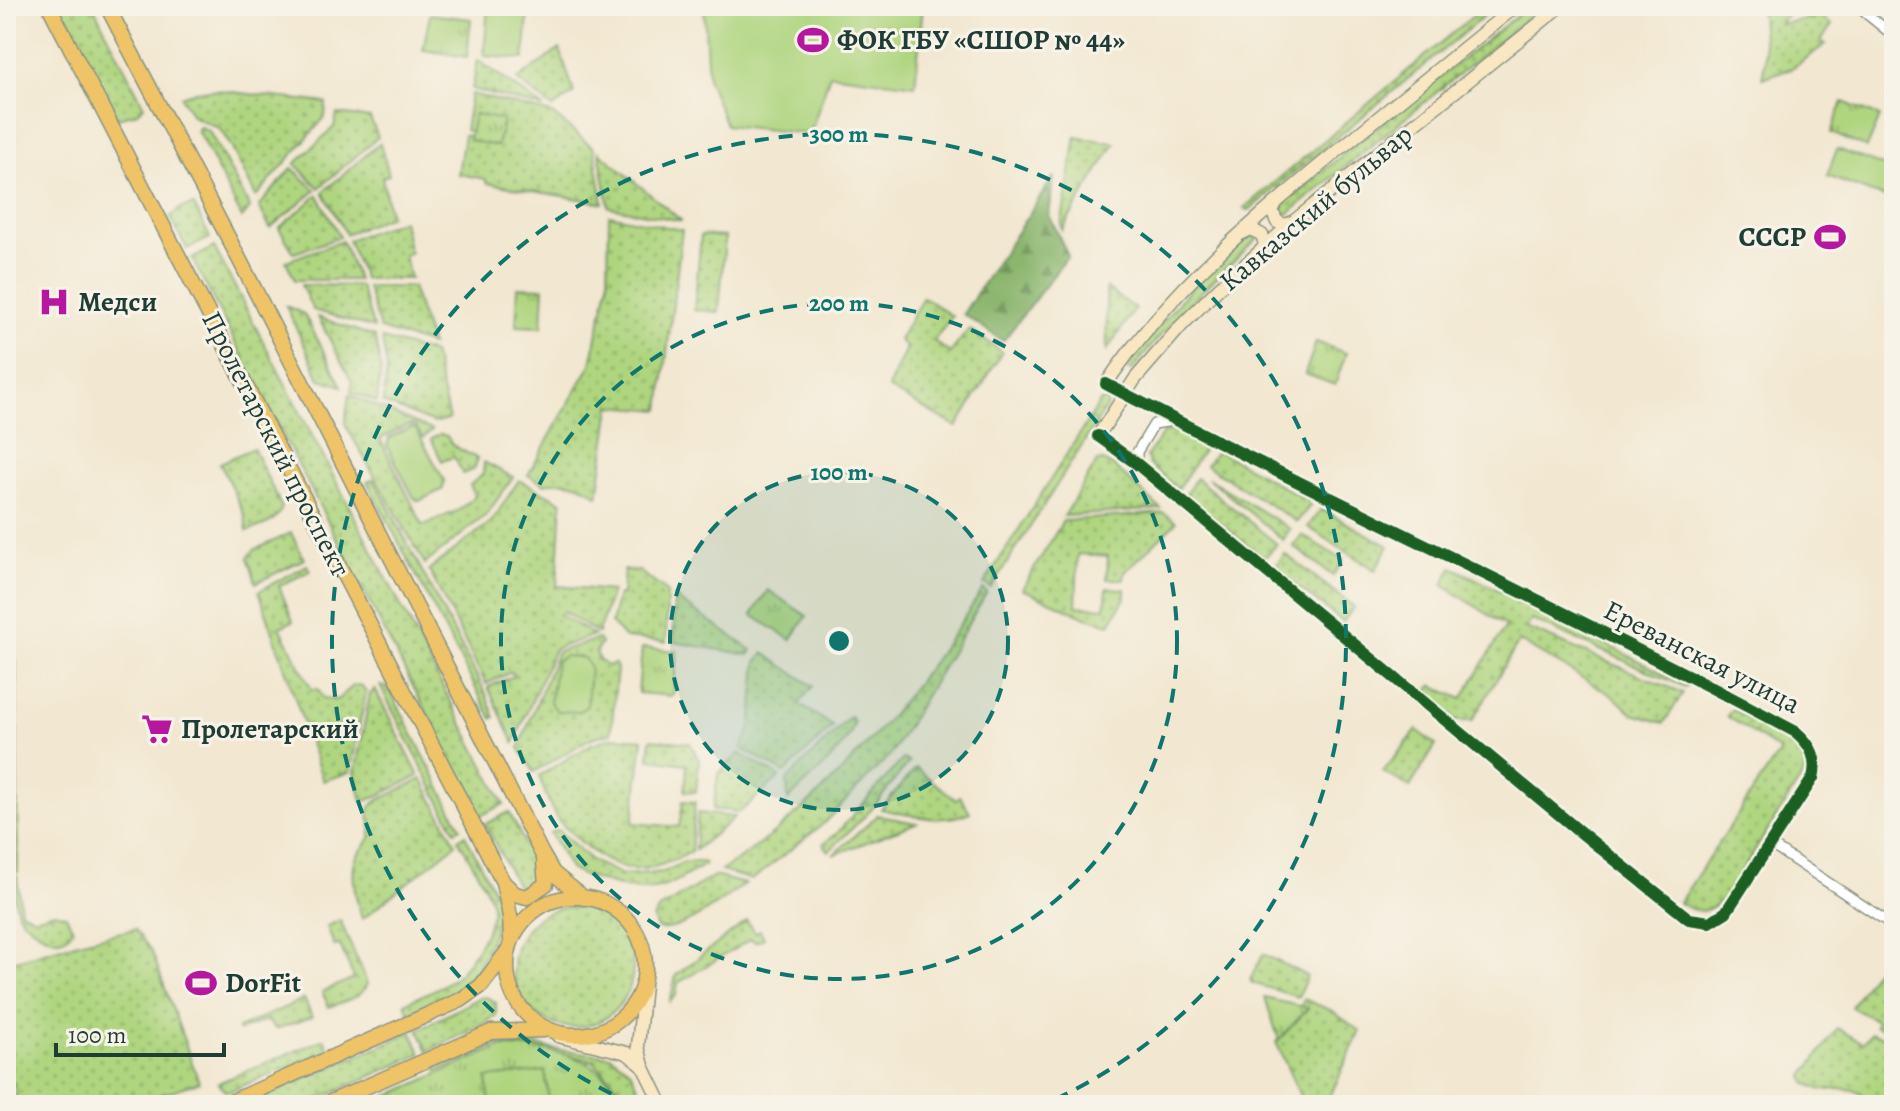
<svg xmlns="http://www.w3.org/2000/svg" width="1900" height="1111" viewBox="0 0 1900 1111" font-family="Alegreya,serif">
  <defs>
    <pattern id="grass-dots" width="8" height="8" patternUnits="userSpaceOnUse" patternTransform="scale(2)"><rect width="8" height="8" fill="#afd57f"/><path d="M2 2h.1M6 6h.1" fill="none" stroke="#8eae69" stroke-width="1.8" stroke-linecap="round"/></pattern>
    <pattern id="forest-firs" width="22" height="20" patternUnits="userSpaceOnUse" patternTransform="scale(2)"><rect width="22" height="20" fill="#8bb66e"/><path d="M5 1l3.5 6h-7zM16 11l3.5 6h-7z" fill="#71955b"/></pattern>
    <pattern id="park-tufts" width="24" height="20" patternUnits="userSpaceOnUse" patternTransform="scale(2)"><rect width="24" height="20" fill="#afd57f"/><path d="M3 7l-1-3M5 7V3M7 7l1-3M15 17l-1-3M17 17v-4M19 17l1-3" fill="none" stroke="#8eae69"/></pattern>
  </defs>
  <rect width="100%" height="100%" fill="#f7f3e8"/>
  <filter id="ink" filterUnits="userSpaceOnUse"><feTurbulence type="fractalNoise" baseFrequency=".0125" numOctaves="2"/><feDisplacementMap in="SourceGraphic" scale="16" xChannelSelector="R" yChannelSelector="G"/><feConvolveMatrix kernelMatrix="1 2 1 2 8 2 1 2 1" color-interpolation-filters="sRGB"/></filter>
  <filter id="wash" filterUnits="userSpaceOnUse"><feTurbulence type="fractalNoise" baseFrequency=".006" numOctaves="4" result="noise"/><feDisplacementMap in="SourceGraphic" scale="32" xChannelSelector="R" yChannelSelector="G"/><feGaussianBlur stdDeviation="1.8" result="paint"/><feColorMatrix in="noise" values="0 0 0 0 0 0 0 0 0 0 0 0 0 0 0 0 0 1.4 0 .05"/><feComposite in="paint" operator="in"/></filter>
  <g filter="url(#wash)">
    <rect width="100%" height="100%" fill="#f2e7d0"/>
    <path fill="url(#grass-dots)" stroke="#67895a" stroke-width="2" d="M59,6H93L144,106L136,113L117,118Z
      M1485,6H1496L1249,210L1244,208Z
      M1529,6H1542L1288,214L1282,212L1280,208L1281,204Z
      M1760,6H1792L1780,24L1812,18L1809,16L1813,11L1832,25L1821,41L1826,44L1792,68L1762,78L1765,61Z
      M560,49L574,93L553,108L517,80Z
      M478,60L544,108L472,89Z
      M215,90L326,103L325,117L256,197L232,148L219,128L192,116L181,96L196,91Z
      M471,94L552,114L594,148L603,203L486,183V179L458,174L464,135H470L469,139L497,146L503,121L475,114L471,132L465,130Z
      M337,114L370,118L378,137L319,188L295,164L334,127Z
      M200,127L209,131L250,208L242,218L197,130Z
      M1076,137L1115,143L1062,230L1061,226Z
      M380,143L389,175L382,177L390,216L346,234L323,192Z
      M599,152L682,221L609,207Z
      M292,168L316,190L270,228L259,206Z
      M318,195L340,237L294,253L279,228Z
      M194,205L210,238L187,249L170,217L181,208Z
      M609,215L682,230L660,410L611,406L598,496C582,483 564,478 544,484L528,475L591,364L608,285Z
      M403,220L410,253L404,255L410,279H364L348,240Z
      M1252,233L1257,239C1213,280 1168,322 1132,371L1125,367L1184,296Z
      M701,235L725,237L719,312L694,310Z
      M342,241L358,280H295L286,261Z
      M214,247L504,804L480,816L192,259Z
      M301,285L360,286L374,328L313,310Z
      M367,287H412L431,345L380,329Z
      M1106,288L1135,309L1107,350Z
      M923,297L952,316L934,341L950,353L969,329L1002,352L957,427L888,388L906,348L899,340Z
      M286,306L304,314L342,386L320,379Z
      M318,317L375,337L381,369L377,402L351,392L352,382Z
      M382,339L433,353L449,419L434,423L383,403L387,369Z
      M349,395L432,430L423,438L415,426L408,425L380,439L423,526L459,510L475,496L470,485L483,474L484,462L513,477L487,514L425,564L345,424Z
      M1104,400L1107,401V406L991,588L984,584L1100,402Z
      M1176,430L1205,447L1178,489L1149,464L1147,456L1164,432Z
      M440,434L447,436L452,445L478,459L474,469L463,474L454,457L442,461L431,439Z
      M253,448L282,508C275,523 263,526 247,531L245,516L220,463Z
      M1217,450L1312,503L1297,522L1206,465Z
      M1103,461L1113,466L1161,509L1064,516L1097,462Z
      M1196,478L1277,544L1263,559L1186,494Z
      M1208,478L1290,529L1283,540Z
      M374,479L485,692L495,717L492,719L367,482Z
      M519,480L562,502L557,586L612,591L598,633L563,612L559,615L594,635L554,649L514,743L488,687L514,676L511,672L486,684L429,570L492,521Z
      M1321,509L1389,546L1375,570L1308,527Z
      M1164,513L1176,522L1125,572L1124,579H1107L1108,556L1078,554L1076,606L1105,608L1107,588L1125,589V598L1110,624L1086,617L1022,589L1063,521Z
      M291,533L304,559L256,583L248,557L254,550Z
      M1302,535L1343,560L1333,576L1293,546Z
      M1285,554L1354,607L1343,622L1274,568Z
      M307,565L310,571L279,586L293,621L280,627L312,690L318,689L323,698L337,700L353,686L361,685L366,692L350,772L323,781L259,591Z
      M1452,567L1687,685L1685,687L1532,620L1526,628L1683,693L1664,723L1633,714L1613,696L1519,641L1472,721H1455L1425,696L1432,685L1462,699L1506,626L1443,585Z
      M624,570L639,571L667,592L666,642L625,638L611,623L618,595H622Z
      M983,589L987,592L891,754L822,825L752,880L721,871C829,802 914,696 983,589Z
      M674,597L752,650L749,655L674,642Z
      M598,639L601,643L596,652L599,660L608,666L615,664L617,669L611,733L591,738L534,772L519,748L557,652Z
      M764,653L813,686L799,704L833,726L785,773L741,748L751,729L757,662Z
      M6,659L16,660L18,872H12L6,858Z
      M380,686L389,688L461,828L455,831Z
      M375,689L419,776L369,800L362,801L355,773L370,694Z
      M1732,709L1797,744L1805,763L1804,774L1725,897C1708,913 1700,915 1679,903L1780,751L1727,716Z
      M850,717L854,721C856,740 803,786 788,800L787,780Z
      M1417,730L1436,745L1410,787L1383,772Z
      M614,737L643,739L633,823L679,827L683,801L695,802L691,852C643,876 618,877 578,839C571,832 561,825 556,817C549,805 544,789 539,776L592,744Z
      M651,739L690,743L699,760L696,792L685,791L687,764L649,759Z
      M739,753L780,777L740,812L713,809L718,774Z
      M903,759L909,762L871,810L829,851L823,844L837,833Z
      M916,768L956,800L960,796L970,812C942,825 910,815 881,809Z
      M422,779L456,844L362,919C357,903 350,878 355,861C358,850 370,845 371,833C373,824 367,817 370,807L379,800Z
      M509,812L541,876L542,881L527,892L517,886L485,824Z
      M698,813L735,817L695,850Z
      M877,815L916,823L833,855L877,816Z
      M558,830L593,862L622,875L664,872L684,862H703L705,864C664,890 652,897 605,882C594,879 580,876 570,869L550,833Z
      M465,835L495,893C500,908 497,921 492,935C474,988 457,990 409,1013L405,1003C421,995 442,988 455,977C469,964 494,925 492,906C491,892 466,853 458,839Z
      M12,876H17L21,911L35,918L54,912L66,915L73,929C69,934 64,940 57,939C46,938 25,925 19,915C14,904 14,888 12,876Z
      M714,876L745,884C726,897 677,937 657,928L653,919L658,910Z
      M513 967a60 60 0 1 1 120 0a60 60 0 1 1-120 0Z
      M340,920L367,983C363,998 342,1002 329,1007L322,992L354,978L340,945L334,946L327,926Z
      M747,921L755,933L760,930L764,938L755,942L751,939L678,983L676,995L670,1001L676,975Z
      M135,929L152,952L199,1082L129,1105H17L14,1083L6,1084V963L82,941Z
      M1892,944L1894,945V1031L1875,1026L1877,1021L1851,1007Z
      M1263,954L1307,976L1298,997L1252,983L1250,980Z
      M486,997L496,1002V1015L484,1024L428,1051L418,1030L479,998Z
      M304,999L312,1017L276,1029L266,1020L239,1031L238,1028Z
      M1304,999L1332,1011L1360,1031L1326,1105H1304L1276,1042L1308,1009L1301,1007Z
      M1837,1028L1863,1043L1871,1033L1894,1039V1089L1883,1105H1871C1855,1084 1847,1089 1824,1090C1819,1090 1812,1085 1806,1083L1804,1076Z
      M412,1032L421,1054L312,1102L302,1105H242Z
      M324,1039L330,1050L230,1091H225L218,1083Z
      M495,1040H520L553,1049L611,1056L630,1070L648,1105H636L593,1061L544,1049L499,1044L438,1071L435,1066Z"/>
    <path fill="url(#forest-firs)" stroke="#557a51" stroke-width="2" d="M1054,176L1049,215L1068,256L1003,341L963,314Z"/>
    <path fill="url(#park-tufts)" stroke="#67895a" stroke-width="2" d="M430,14L471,19L467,57L423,50Z
      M1843,102L1880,117L1867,148L1831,133Z
      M474,114L503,120L497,146L469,140Z
      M518,287L544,288L542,327L516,326Z
      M1316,342L1346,353L1335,385L1305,374Z
      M768,590L807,616L791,640L752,615Z
      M642,648L677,651L673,696L638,693Z
      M1265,998L1308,1008L1279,1040Z
      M500,1047C529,1047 572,1051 597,1069C610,1079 621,1093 632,1105H367Z"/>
    <path fill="#afd57f" stroke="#67895a" stroke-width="2" d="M488,6H529L524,59L484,56Z
      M704,6H923L915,85L830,74L810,134L726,125L708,80Z
      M1837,149L1894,170L1885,198L1827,176Z
      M410,428L416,429L444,480L443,489L419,501L414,498L387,446L389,438Z
      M565,656L584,658L590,667L587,706L578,712L557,711L550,702L556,661Z
      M545,1071L549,1102L490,1105L487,1078Z"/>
  </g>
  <g filter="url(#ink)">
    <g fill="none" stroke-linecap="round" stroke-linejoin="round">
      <defs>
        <path id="street" d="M1857,6L1894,36
          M1098,436L1137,464L1579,831L1689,919L1710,922L1726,912L1813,778C1818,758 1811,745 1796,732C1569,611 1334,504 1106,384
          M1137,464V452L1154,424L1173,421
          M1771,845L1894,926"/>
        <path id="secondary" d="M1276,203L1272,211L1277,222L1286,225L1294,221
          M1243,233L1251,229L1262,235L1265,244L1261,252
          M1106,384C1170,289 1258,216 1346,144C1403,98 1460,52 1516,6
          M1098,436L1135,379L1181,326L1218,289L1294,221L1561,6
          M644,985L638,1046L643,1066L662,1105
          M558,1036L627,1053L643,1066"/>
        <path id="primary" d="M49,6L503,882L510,916L511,939
          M107,6L232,245L542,854L553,873L584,898
          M503,882L515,894L527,897L546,884L544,863
          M507 966a69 69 0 1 1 138 0a69 69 0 1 1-138 0Z
          M224,1105L461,1000L481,986L506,953
          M324,1105L491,1032L544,1030"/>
      </defs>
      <use href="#street" stroke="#889282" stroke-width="12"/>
      <use href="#secondary" stroke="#889282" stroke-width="15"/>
      <use href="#primary" stroke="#889282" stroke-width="17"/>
      <use href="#street" stroke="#fff" stroke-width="9"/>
      <use href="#secondary" stroke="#f9e7c3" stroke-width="12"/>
      <use href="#primary" stroke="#efc469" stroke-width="14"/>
      <defs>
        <path id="cycleway" d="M1098,436L1137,464L1579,831L1689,919L1710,922L1726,912L1813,778C1818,758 1811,745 1796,732C1569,611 1334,504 1106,384"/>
      </defs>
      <use href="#cycleway" stroke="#f7f3e8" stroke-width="17"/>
      <use href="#cycleway" stroke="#1b5e20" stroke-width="12"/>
    </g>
  </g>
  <circle cx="839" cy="641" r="169" fill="#0f766e" fill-opacity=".12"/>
  <g fill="none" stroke="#0f766e" stroke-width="4" stroke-dasharray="14 10">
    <circle cx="839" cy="641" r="169"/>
    <circle cx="839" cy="641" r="338"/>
    <path d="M633 1104A507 507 0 1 1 1045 1104"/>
  </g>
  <defs>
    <symbol id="stadium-bare" viewBox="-9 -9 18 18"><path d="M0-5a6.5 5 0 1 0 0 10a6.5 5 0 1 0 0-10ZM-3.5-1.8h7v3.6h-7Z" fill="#b5179e" stroke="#f7f3e8" stroke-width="2.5" paint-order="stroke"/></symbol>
    <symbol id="hospital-bare" viewBox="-9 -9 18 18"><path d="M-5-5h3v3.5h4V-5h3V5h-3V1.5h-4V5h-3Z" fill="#b5179e" stroke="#f7f3e8" stroke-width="2.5" paint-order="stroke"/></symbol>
    <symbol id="supermarket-bare" viewBox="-9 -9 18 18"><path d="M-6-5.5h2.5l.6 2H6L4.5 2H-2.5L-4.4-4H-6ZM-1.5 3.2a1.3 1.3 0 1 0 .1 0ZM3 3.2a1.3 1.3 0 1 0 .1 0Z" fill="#b5179e" stroke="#f7f3e8" stroke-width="2.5" paint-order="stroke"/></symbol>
  </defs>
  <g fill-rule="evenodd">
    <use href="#stadium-bare" x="791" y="18" width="44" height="44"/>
    <use href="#stadium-bare" x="1808" y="215" width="44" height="44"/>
    <use href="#hospital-bare" x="32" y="280" width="44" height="44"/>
    <use href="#supermarket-bare" x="135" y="707" width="44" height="44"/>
    <use href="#stadium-bare" x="179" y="961" width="44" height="44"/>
  </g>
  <g text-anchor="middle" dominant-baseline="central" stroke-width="6" stroke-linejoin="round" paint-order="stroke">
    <g font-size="28" font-weight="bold" fill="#1f3d34" stroke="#f7f3e8" text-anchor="start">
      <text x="837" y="40">ФОК ГБУ «СШОР № 44»</text>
      <text x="1806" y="237" text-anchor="end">СССР</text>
      <text x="78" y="302">Медси</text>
      <text x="181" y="729">Пролетарский</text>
      <text x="225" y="983">DorFit</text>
    </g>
    <g font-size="28" fill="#1f3d34" stroke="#f7f3e8">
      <text transform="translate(1316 208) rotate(-40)">Кавказский бульвар</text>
      <text transform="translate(276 444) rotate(63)">Пролетарский проспект</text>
      <text transform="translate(1702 657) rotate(27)">Ереванская улица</text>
    </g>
  </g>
  <circle cx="839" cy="641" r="12" fill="#0f766e" stroke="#f7f3e8" stroke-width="4"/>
  <g font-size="24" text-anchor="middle" font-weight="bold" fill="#0f766e" stroke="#f7f3e8" stroke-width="6" stroke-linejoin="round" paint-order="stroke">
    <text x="839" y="142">300 m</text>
    <text x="839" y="311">200 m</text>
    <text x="839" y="480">100 m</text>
  </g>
  <rect width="1900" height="1111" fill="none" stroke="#f7f3e8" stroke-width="32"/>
  <path d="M56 1043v12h168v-12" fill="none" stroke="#1f3d34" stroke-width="4"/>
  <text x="68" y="1043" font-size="24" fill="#1f3d34" stroke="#f7f3e8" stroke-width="6" paint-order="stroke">100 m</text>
</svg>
